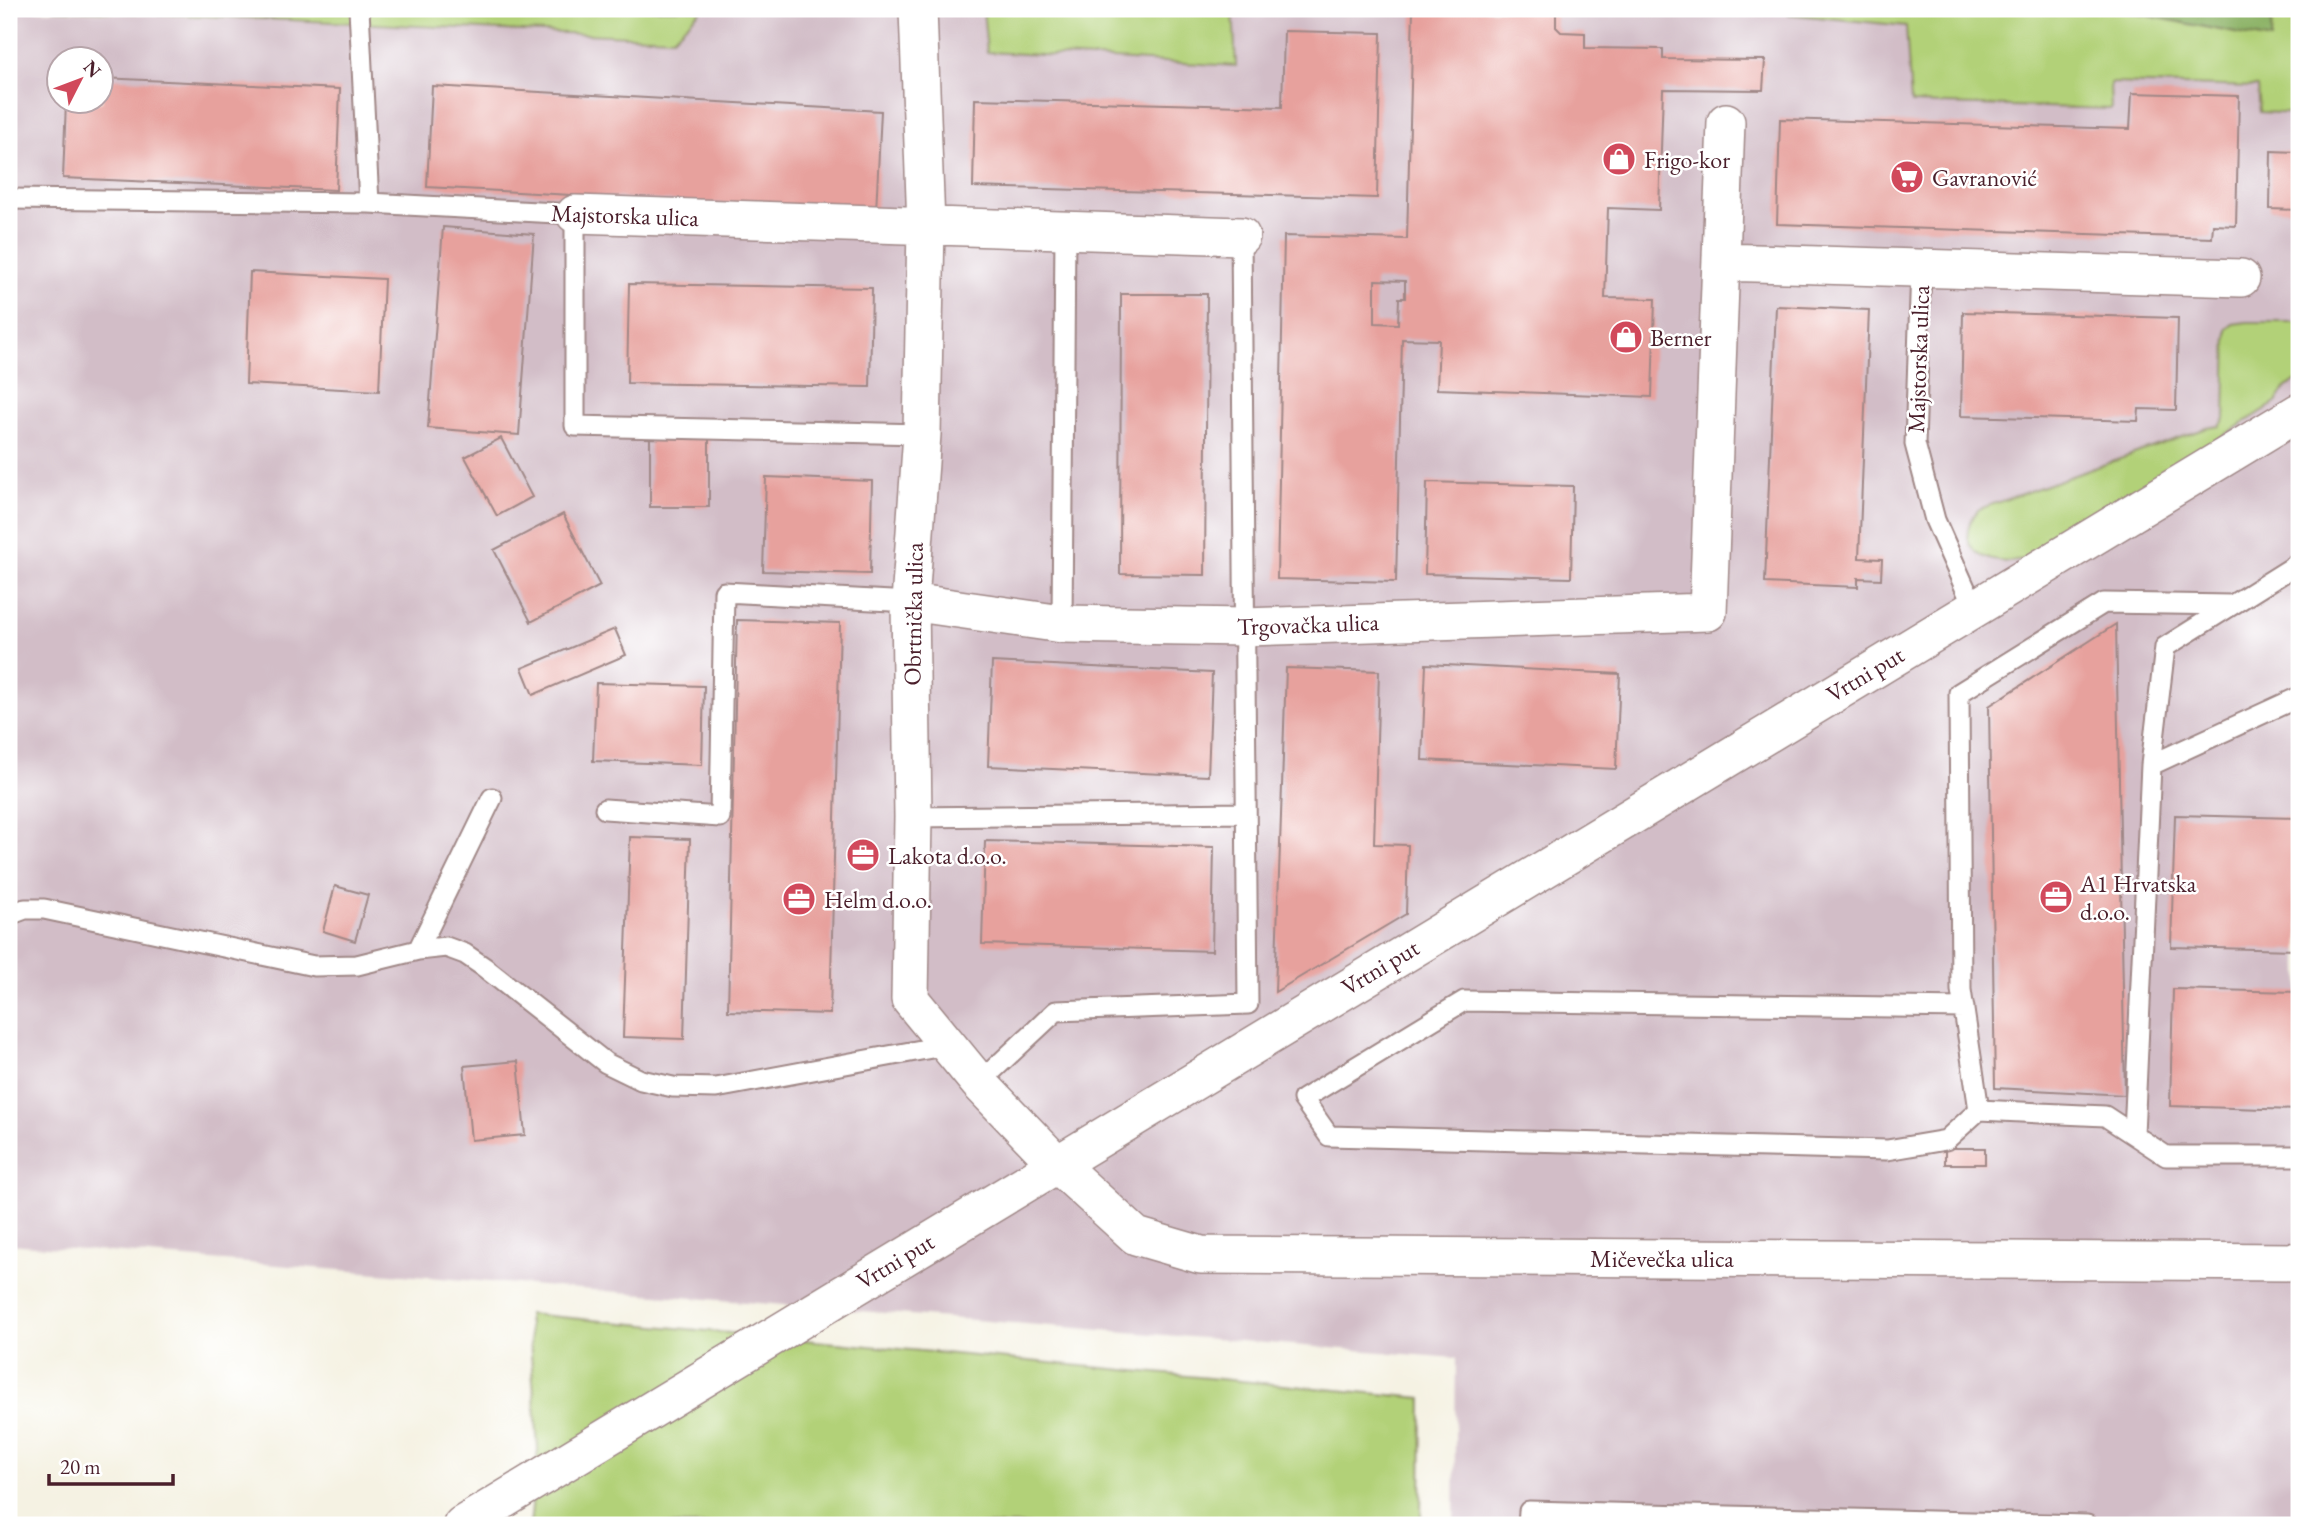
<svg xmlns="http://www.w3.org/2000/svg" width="2308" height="1534" viewBox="0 0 2308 1534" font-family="'EB Garamond',serif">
  <rect width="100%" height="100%" fill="#fff"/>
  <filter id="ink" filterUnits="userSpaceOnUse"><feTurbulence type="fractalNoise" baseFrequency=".0143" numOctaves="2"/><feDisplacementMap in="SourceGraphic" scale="14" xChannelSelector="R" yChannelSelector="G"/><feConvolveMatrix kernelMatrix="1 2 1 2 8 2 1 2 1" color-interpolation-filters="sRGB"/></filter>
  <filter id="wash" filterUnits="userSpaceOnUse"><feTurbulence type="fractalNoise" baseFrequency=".00686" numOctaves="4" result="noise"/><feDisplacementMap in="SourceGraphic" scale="28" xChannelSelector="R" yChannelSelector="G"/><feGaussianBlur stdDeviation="1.57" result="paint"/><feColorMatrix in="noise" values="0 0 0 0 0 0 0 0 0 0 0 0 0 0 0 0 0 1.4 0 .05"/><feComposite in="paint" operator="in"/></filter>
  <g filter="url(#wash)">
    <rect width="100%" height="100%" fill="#f5f2e3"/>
    <path fill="#d2bdc7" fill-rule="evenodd" d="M9,9L673,38L702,9H983L987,52L1236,66L1233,9H1789V14L1906,26L1911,103L2111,109L2110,83L2259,87L2260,112L2299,114V1525H1454L1456,1358L9,1244ZM60,60H102V102H60Z"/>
    <path fill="#b2d178" stroke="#7e7852" stroke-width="2" d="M54,9H702L673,38Z
      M983,9H1233L1236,66L987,52Z
      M1789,9H2299V114L2260,112L2258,87L2110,83L2111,109L1911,103L1906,26L1788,14Z
      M2247,322H2299V380L2286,387L2277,402L2027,559C1991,570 1946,548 1979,509L2207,428L2220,426L2225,419L2227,329L2233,324Z
      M528,1314L1422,1398L1421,1525H530L538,1449Z"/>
    <path fill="#8db368" stroke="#6c694a" stroke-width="2" d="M2112,9H2272L2271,40Z"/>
    <g id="blocks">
      <path fill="#e7a19d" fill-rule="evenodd" d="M1413,9L1556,10V27L1561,32L1585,33V48L1663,49V59L1765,60L1763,90L1663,89L1659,210L1608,208L1605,298L1655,299L1652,397L1437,389L1439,340L1402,339L1396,582L1277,579L1284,236L1407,239ZM1375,280L1405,281V298H1399L1398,324L1375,323Z
        M1284,31L1381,33L1377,198L973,187L975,99L1282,107Z
        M102,78L340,89L336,190L63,178L66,102H102Z
        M432,86L881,111L876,212L427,187Z
        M2132,93L2239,96L2236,226L2213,225L2212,238L1777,224L1780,119L2130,129Z
        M2271,151L2299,152V210L2270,209Z
        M443,227L534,234L519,435L428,428Z
        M250,272L384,279L379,391L246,384Z
        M629,284L872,288L870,387L627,383Z
        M1121,294H1207L1205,575L1120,574Z
        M1776,306L1869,310L1859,558L1882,559L1881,579L1858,578V587L1765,583Z
        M1963,312L2178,318L2176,410L2139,409L2138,421L1961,416Z
        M650,436H709V507H650Z
        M501,438L532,497L497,516L465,457Z
        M766,477L872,481L870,574L763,571Z
        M1427,482L1573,486L1571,578L1425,574Z
        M563,514L600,586L531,622L494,550Z
        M737,620L840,623L830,1014L728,1011Z
        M2116,624L2125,1095L1995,1088L1989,706Z
        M615,629L626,655L533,695L522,668Z
        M992,662L1212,673L1208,776L988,766Z
        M1426,664L1620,674L1616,769L1422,760Z
        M1286,668L1379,671L1374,844L1408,845L1406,914L1275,992Z
        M596,683L704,686L702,765L593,761Z
        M2175,815L2299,818V950L2171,947Z
        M630,837L690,839L684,1039L623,1037Z
        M985,841L1214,847L1212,951L982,944Z
        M335,886L368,895L355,941L323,931Z
        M2173,989L2299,992V1110L2170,1106Z
        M518,1061L525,1135L471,1140L464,1066Z
        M1945,1148H1985V1164H1945Z"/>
    </g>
  </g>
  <g filter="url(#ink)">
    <use href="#blocks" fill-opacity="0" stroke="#a08887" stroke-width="2"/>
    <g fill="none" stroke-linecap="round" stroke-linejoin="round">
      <defs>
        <path id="lane" d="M359,9L369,203
          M9,199L369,203L575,214V426L922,434
          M1921,268L1915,444L1935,520L1974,608
          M1062,624L1065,230
          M2151,765L2299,697
          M605,809L720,817L724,592L910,602
          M913,817L1246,813
          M9,915L25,909H44L314,966L357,965L418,950L446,947L465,954L484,967L606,1063L641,1080L673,1087L716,1088L948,1045
          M418,950L492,798
          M1964,1008L1464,1001L1303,1099L1329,1136L1887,1150L1946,1140L1979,1110L2105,1116L2166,1156H2299
          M979,1083L1056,1011L1248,1004L1241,236
          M1979,1110L1961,990L1959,693L2104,603L2232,605
          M2134,1134L2151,765L2165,647L2299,563
          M1528,1525L1529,1511L2087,1525"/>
        <path id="street" d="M918,9L926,226L922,434L910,602L913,817L910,999L979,1083L1056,1163L1136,1236L1201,1255L2299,1262
          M575,214L1241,236
          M1721,262L2241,278
          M910,602L1062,624L1245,627L1708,612L1726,122
          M462,1525L2299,412"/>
      </defs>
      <use href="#lane" stroke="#a08887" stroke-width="23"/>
      <use href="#street" stroke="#a08887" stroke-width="40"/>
      <use href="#lane" stroke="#fff" stroke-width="19"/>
      <use href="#street" stroke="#fff" stroke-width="37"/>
    </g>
  </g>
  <defs>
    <symbol id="shop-disc" viewBox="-11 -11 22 22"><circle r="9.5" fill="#d1495b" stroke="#fff"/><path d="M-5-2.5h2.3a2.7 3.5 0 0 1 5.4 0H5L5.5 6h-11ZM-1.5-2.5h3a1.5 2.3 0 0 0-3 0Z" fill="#fff"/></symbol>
    <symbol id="supermarket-disc" viewBox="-11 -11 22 22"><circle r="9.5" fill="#d1495b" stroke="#fff"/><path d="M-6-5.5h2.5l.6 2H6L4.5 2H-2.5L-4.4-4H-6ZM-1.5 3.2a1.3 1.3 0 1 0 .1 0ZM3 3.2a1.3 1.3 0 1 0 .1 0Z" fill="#fff"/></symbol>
    <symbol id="office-disc" viewBox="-11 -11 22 22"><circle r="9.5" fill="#d1495b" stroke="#fff"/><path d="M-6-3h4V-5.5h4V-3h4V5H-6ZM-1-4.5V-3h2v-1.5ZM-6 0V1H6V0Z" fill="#fff"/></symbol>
  </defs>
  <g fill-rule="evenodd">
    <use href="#shop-disc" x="1600" y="140" width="38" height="38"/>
    <use href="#supermarket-disc" x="1888" y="158" width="38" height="38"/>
    <use href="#shop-disc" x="1607" y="318" width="38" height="38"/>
    <use href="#office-disc" x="844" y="836" width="38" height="38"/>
    <use href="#office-disc" x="2037" y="878" width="38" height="38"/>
    <use href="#office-disc" x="780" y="880" width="38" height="38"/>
  </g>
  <g text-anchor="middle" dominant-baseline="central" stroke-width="5" stroke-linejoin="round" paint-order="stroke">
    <g font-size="24" fill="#4a1f2b" stroke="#fff" text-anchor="start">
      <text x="1644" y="159">Frigo-kor</text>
      <text x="1932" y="177">Gavranović</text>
      <text x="1650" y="337">Berner</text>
      <text x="888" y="855">Lakota d.o.o.</text>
      <text x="2080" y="883">A1 Hrvatska<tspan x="2080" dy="28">d.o.o.</tspan></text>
      <text x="824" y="899">Helm d.o.o.</text>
    </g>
    <g font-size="24" fill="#4a1f2b" stroke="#fff">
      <text transform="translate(625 215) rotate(2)">Majstorska ulica</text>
      <text transform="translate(1918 359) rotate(-88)">Majstorska ulica</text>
      <text transform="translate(913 614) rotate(-89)">Obrtnička ulica</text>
      <text transform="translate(1308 624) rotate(-2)">Trgovačka ulica</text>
      <text transform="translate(1865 674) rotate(-31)">Vrtni put</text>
      <text transform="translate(1380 967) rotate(-31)">Vrtni put</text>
      <text x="1662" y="1258">Mičevečka ulica</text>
      <text transform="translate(895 1261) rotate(-31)">Vrtni put</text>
    </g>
  </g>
  <rect width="2308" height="1534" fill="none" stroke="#fff" stroke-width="35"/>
  <g transform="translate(80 80) rotate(48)"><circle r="33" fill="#ffffff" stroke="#b7a5aa" stroke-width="2"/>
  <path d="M0-5L12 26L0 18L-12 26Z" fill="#d1495b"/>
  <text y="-10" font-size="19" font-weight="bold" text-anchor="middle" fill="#4a1f2b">N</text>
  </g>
  <path d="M49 1474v10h124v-10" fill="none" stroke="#4a1f2b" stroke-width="3.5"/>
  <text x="60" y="1474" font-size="21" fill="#4a1f2b" stroke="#ffffff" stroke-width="5" paint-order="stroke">20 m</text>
</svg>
